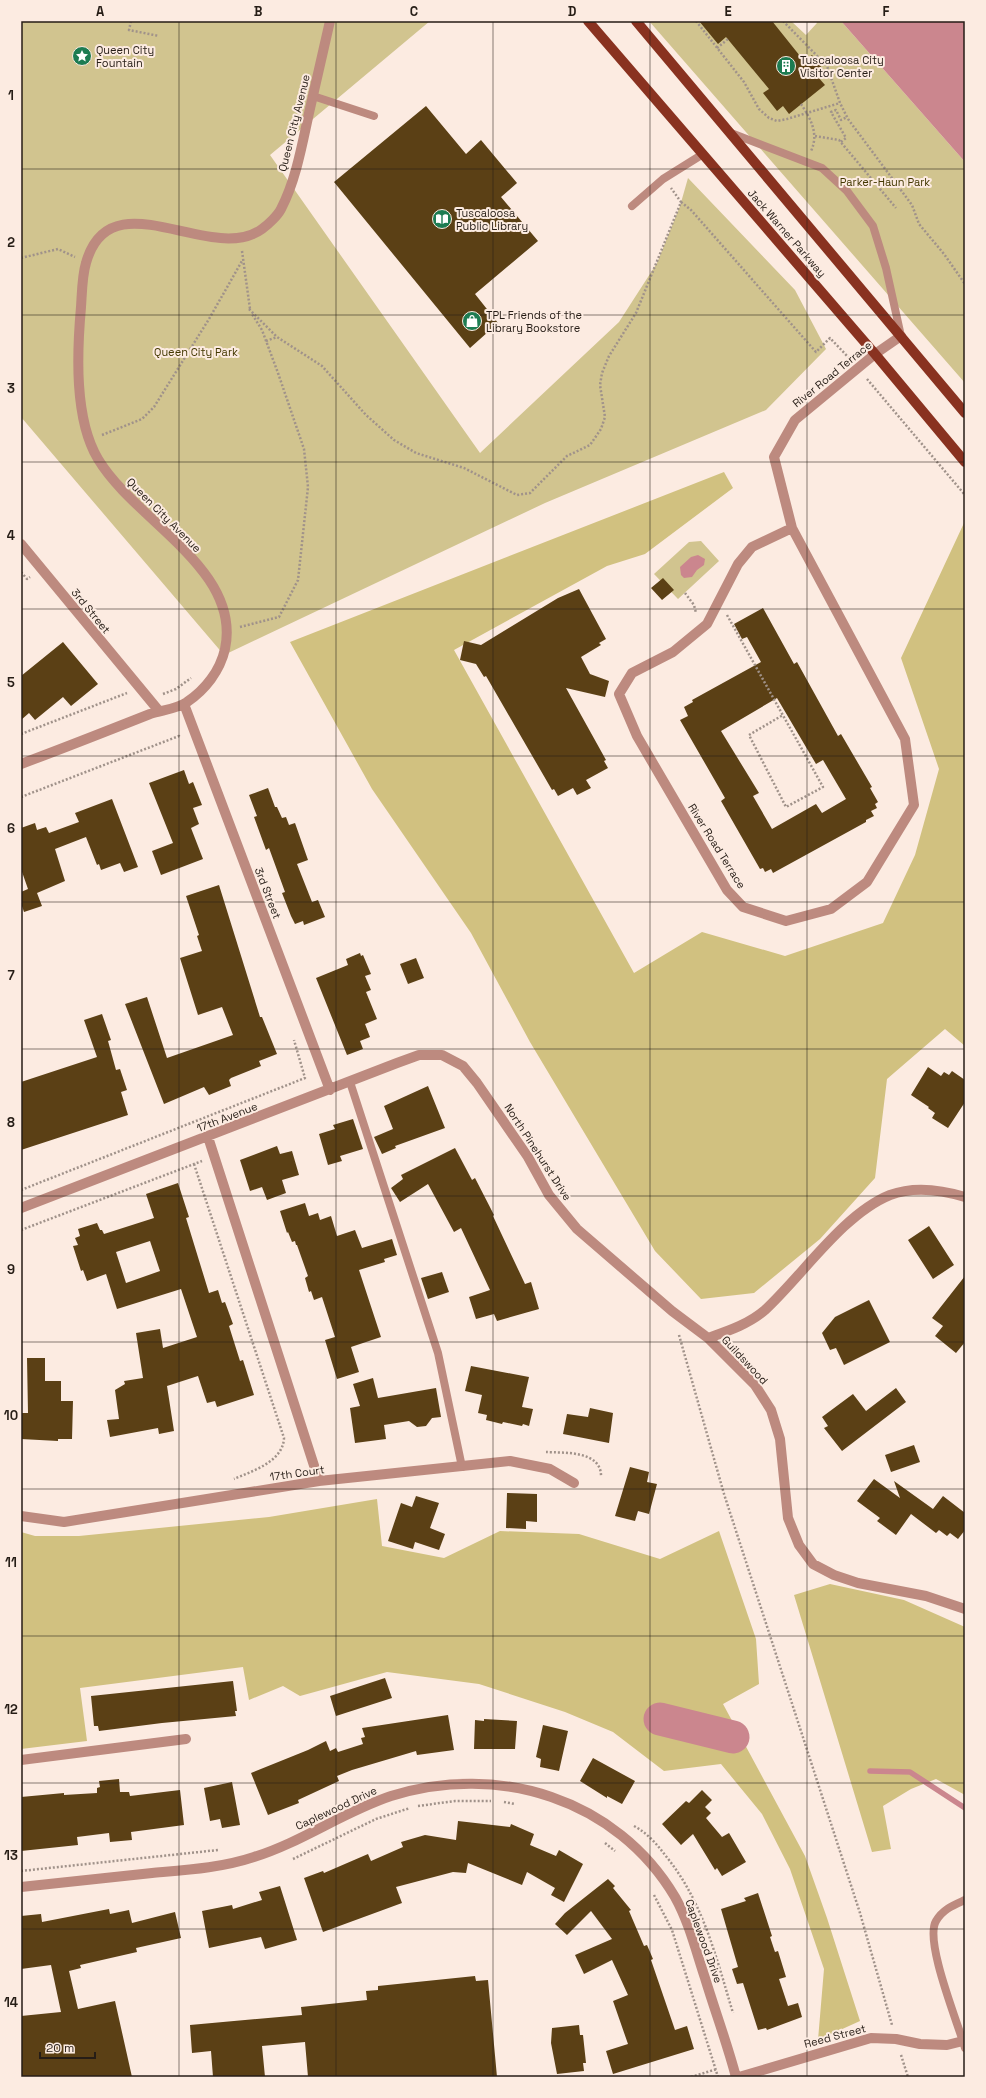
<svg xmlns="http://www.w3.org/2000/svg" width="986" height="2098" viewBox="0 0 986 2098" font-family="'Space Grotesk',sans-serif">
  <rect width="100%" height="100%" fill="#fcebe1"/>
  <path fill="#d1c48f" d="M21,21H430L270,155L480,453L619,322L657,263L680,206L688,178L795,290L826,349L766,410L545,503L224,655L21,417Z
    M649,21H791L806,35L817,23L816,21H841L965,162V383Z
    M701,541L719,561L678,599L654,574L689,542Z"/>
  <path fill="#d1c180" d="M724,472L733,488L645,554L607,566L454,650L634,973L702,932L785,956L883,923L915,855L939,769L901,658L964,523L965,525V1046L945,1029L887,1079L875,1178L820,1239L754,1293L701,1299L655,1251L530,1042L471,933L372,789L290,642Z
    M377,1499L382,1546L444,1558L500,1531L579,1534L660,1559L719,1531L756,1639L759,1684L723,1704L805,1856L827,1918L860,2021L818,2040L824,1969L790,1869L762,1814L721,1764L664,1771L613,1732L565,1712L479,1684L387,1672L300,1696L283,1686L249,1700L243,1667L80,1688L87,1741L21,1749V1532L35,1536H79L269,1517Z
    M830,1584L904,1600L965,1627V1795L936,1779L911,1789L883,1806L891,1849L872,1852L794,1595Z"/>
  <path fill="#cb868e" d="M841,21H965V162Z
    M698,555L705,559L704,565L697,570L692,577L684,578L681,575L680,567L691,557Z"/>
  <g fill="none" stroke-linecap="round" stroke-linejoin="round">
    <path stroke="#cb868e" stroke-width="5.5" d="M870,1771L910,1772L965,1808"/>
    <path stroke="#cb868e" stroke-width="33" d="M660,1719L733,1737"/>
  </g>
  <path fill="#5b4015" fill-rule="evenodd" d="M699,21H772L804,61L812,55L825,72L818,77L825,85L789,114L783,106L777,111L763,93L769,89L726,37L718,44Z
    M426,106L466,154L481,140L517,183L501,197L538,241L475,294L498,323L470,348L334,182Z
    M663,578L674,590L662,600L651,588Z
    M579,589L606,639L599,643L601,645L581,657L590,674L609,681L605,697L566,688L606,760L604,761L608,768L586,780L591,788L577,795L573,788L558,796L554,789L552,790L486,676L484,677L476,664L460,660L464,641L481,645L558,598Z
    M763,608L794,664L797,662L838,736L841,734L872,787L870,788L878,802L875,804L877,808L871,811L874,816L866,820V822L773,873L771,869L765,872L763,868L760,869L721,801L725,798L680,720L688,716L684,707L693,702L692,700L761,662L747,637L742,639L734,624ZM777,698L816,764L823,760L846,799L822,813L816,804L772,829L753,796L759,793L721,731Z
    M63,642L98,684L71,706L63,697L35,720L29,713L21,720V676Z
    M184,770L189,784L193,782L202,805L193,808L199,824L191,828L203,859L161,875L152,851L173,843L149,783Z
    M268,788L275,807H277L282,818L286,817L289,825L295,823L308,860L297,864L312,902L318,900L325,917L304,925L303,921L295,924L291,916L282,893L285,892L269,848L266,850L254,817L257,816L249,795Z
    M112,799L138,867L124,872L120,863L101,870L99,864L97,865L86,837L55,849L65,881L37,893L42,906L24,912L21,903V892L28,889L21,869V828L35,823L37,830L46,827L49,833L79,822L75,813Z
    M219,885L260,1017H262L277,1054L259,1061L261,1066L231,1078L229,1080L231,1086L209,1095L204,1087L164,1104L125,1004L147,997L167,1058L233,1035L222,1007L198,1015L180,958L202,951L197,936L199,935L186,896Z
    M360,953L361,956L363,955L371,974L365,976L371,990L366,992L377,1019L365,1024L370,1037L360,1041L363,1049L347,1055L316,978L348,965L346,959Z
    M416,958L424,978L408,984L400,964Z
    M102,1014L111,1040L108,1041L116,1070L120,1069L127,1090L121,1092L128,1115L21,1150V1082L97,1057L84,1020Z
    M928,1067L941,1076L944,1072L949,1075L952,1071L965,1080V1102L948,1128L932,1118L935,1113L928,1108L929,1107L911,1095Z
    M428,1086L445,1128L395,1146L396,1148L382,1154L374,1137L393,1129L384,1106Z
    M353,1119L363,1149L340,1156L342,1161L328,1165L319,1134L335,1129L333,1125Z
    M277,1146L280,1154L292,1151L299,1175L282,1180L286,1193L267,1200L262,1187L250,1191L240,1160Z
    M455,1148L472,1180L475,1178L494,1215L493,1216L525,1284L531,1282L539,1309L497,1321L494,1314L476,1319L469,1297L490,1290L461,1228L454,1232L428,1184L400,1202L391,1188L403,1179L401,1175Z
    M178,1183L189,1217L186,1218L209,1293L218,1290L222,1303L225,1302L233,1324L229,1326L240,1361L243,1360L254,1395L217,1407L215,1401L207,1403L198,1376L167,1386L174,1431L159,1434L158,1428L110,1437L107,1420L119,1419L115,1390L125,1384L124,1381L143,1378L136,1333L160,1329L163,1348L197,1337L181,1289L117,1309L106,1274L87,1281L83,1270L81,1271L73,1246L78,1245L75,1238L80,1236L78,1229L97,1223L100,1230H102L104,1234L154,1218L146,1194ZM150,1241L160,1271L126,1283L116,1252Z
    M305,1203L309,1216L318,1213L320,1220L331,1216L337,1236L355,1230L362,1248L392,1239L397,1255L384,1259L385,1262L359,1270L381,1337L351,1347L359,1372L337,1379L325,1340L335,1337L322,1297L314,1300L311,1291L309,1292L305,1278L308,1276L297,1245H296L295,1241L292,1242L288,1232L287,1233L280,1211Z
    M929,1226L954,1265L933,1279L908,1240Z
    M442,1272L449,1292L428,1299L421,1278Z
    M965,1276V1342L956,1353L935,1336L943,1326L932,1318Z
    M869,1300L890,1342L844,1365L836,1348L830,1350L822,1333L835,1317Z
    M27,1358H45V1381H61V1401H73L72,1439H58V1441L21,1439V1413H28Z
    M471,1366L529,1377L522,1407L533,1409L529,1426L523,1424L522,1426L503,1422L502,1424L486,1420L487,1415L478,1413L482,1395L465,1391Z
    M373,1378L378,1398L436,1388L441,1417L432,1418L426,1426L417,1427L409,1421L384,1425L386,1439L355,1443L350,1408L360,1406L353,1384Z
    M896,1388L906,1402L842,1451L824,1428L828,1426L822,1417L853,1394L866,1411Z
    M590,1408L613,1413L609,1443L563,1434L567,1414L588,1417Z
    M914,1445L920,1462L891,1472L885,1455Z
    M630,1467L649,1472L647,1482L657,1484L649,1514L638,1511L635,1521L615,1516Z
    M874,1479L900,1498L894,1481L933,1509L943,1496L965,1513V1530L958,1539L950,1533L947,1536L939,1530L936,1533L911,1514L896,1535L877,1521L880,1518L857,1501Z
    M507,1493L537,1494V1522L526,1521V1529L506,1528Z
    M416,1496L439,1503L430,1528L445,1534L439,1550L415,1542L413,1549L388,1541L401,1503L412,1507Z
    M385,1678L392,1698L336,1716L330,1696Z
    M233,1681L237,1711H235L236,1716L162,1723L99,1731L98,1726H94L91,1696Z
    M448,1715L454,1750L417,1755L416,1751L352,1770L337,1776L339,1781L298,1800L299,1803L268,1815L251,1773L308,1750L326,1741L330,1751L336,1748L338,1752L363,1744L361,1738L365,1737L362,1728Z
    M484,1719L517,1721L515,1749H474L475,1720L484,1721Z
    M543,1725L568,1731L559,1771L540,1767L541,1759L536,1757Z
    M593,1758L635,1781L622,1804L607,1796V1798L580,1781Z
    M119,1779L120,1792H129L130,1796L180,1790L184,1825L131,1832L132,1840L110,1842L109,1833L77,1837L78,1845L21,1851V1797L64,1793V1795L97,1793V1788L100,1787L99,1781Z
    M232,1782L240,1825L222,1828L220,1819L210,1821L204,1788Z
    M702,1790L712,1800L705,1807L711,1813L706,1818L722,1837L729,1833L746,1862L722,1876L717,1868L715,1870L693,1834L681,1845L662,1824L686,1801L689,1803Z
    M458,1821L510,1827L511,1824L534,1834L530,1845L556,1856L559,1850L583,1864L564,1902L551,1895L555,1888L527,1872L522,1885L468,1863L466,1873L453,1872L396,1887L402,1903L323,1932L304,1878L323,1871L324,1873L368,1854L371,1861L403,1847L401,1842L425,1835L456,1840Z
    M608,1879L615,1886L613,1888L631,1910L629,1911L644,1946L647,1945L653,1959L651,1960L675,2030L687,2026L694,2049L613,2074L606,2051L628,2044L613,2001L628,1995L612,1960L584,1974L575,1955L612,1939L591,1911L567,1935L555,1924L565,1913Z
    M280,1886L297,1940L265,1949L261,1937L209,1948L202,1911L232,1905L233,1909L262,1900L259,1892Z
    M758,1893L772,1936L770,1937L775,1952L778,1951L786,1977L779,1979L788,2006L798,2003L802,2017L767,2030L766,2028L758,2030L743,1983L737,1984L732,1969L738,1967L721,1909L746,1901L744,1898Z
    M109,1909L110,1914L129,1910L132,1923L175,1912L181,1938L136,1948L137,1952L80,1965L81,1968L69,1971L78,2009L115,2001L132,2077H21V2016L61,2012L51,1965L21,1969V1916L41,1914L42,1922Z
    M475,1976L476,1981L488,1980L497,2077H308L305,2042L262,2046L265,2077H213L211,2051L192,2053L190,2025L302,2015L301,2007L367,2000L366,1991L378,1990V1986Z
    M579,2025L580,2035H583L586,2063H583L584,2071L557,2074L551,2043L552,2028Z"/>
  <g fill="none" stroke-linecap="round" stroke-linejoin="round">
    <path stroke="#a0928a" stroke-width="2.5" stroke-dasharray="2 2" stroke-linecap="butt" d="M131,21L129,30L159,36
      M696,21L744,82L759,109L769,118L777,121L787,119L840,103
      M783,21L827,66L840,103L848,119L912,205L919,224L944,254L965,284
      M717,48L728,39
      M801,104C811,119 819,134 811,151
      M815,136L839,140L896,208
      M841,142L846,138L831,112L836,110L841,120L847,117
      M681,202L691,210L816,352L830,338L849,358
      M242,251L250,309
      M21,258L58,249L75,257
      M249,309L277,337L322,366L366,415L394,440L416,453L464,468L517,495L530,493L567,456L590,445L601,429L605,417L600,385L602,373L609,356L636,313L681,202L671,188
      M266,341L277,337
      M867,379L965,495
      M102,435L142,419L154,407L209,319L242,261
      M21,572L27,579L30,577
      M685,593L694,605L696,613
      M727,615L823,787L786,807L749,735L783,715
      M240,627L279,617L298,580L308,487L304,449L278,373L262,330L252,314
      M163,694L176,689L191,678
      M21,734L127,693
      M21,797L179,736L180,738
      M194,1164L284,1438C283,1462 252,1471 234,1479
      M21,1190L305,1078L294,1040
      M21,1230L202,1161
      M679,1335L724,1494L860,1913L892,2025
      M546,1452C563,1453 602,1450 601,1477
      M504,1802L515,1804
      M418,1806L455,1801H491
      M634,1826C647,1833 656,1843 665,1855C703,1901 716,1957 733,2013
      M605,1843L615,1851
      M293,1859L376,1819L410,1808
      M21,1871L218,1850
      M654,1895L672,1930L718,2077
      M901,2055L908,2077
      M691,2077L717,2069"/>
    <path stroke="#bd8a7f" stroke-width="8" d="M313,96L374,116
      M731,133L822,168L847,191L873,226L886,268L901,336
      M632,206L663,179L703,154
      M350,1082L438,1353L462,1467
      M965,1900C954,1905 943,1909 936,1921C924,1941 958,2023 965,2048"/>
    <path stroke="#bd8a7f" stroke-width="10" d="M792,528L905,739L914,805L867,882L831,909L786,921L743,907L727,890L637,736L619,694L632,673L673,652L707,624L738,564L752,547Z
      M792,528L774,457L795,420L875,354L901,336
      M21,544L159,711
      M184,704L330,1090
      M21,764C64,748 107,731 150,714C162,710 177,709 187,702C205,690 220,671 225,649C242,569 135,521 98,459C74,419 77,352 81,307C82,293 82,276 86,263C110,176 211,266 262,229C269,224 278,215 281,209C296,180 302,145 309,113C316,82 323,52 330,21
      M208,1137L319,1481
      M965,1197C942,1190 914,1186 890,1195C843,1214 802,1276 765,1310C749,1324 728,1331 708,1338L755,1385L771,1410L780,1439L788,1518L799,1545L813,1564L834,1575L858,1583L926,1596L965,1609
      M21,1208L397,1063L419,1055H442L463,1066L477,1083L528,1157L549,1195L577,1229L672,1311L708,1338
      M21,1516L64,1522L319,1481L510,1461L550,1469L574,1483
      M21,1760L186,1739
      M21,1887C65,1882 108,1878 152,1873C186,1870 221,1868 254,1857C302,1842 343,1812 391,1796C498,1762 617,1799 675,1897C689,1922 696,1951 705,1978C715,2011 727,2043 736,2077
      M739,2077L871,2038L896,2039L920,2044L947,2045L963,2041"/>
    <path stroke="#893220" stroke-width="10" d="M588,21L875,354L965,462
      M636,21L965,413"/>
  </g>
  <path fill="none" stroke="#261d16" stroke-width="1" stroke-opacity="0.55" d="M179,21V2077M336,21V2077M493,21V2077M650,21V2077M807,21V2077M21,169H965M21,315H965M21,462H965M21,609H965M21,756H965M21,902H965M21,1049H965M21,1196H965M21,1342H965M21,1489H965M21,1636H965M21,1783H965M21,1929H965"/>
  <defs>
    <symbol id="sight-disc" viewBox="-11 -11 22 22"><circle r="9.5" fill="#1d7c52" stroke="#fcebe1"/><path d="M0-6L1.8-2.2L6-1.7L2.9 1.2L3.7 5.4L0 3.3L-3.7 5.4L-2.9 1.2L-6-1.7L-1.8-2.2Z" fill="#fff"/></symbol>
    <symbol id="building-disc" viewBox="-11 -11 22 22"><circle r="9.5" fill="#1d7c52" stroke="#fcebe1"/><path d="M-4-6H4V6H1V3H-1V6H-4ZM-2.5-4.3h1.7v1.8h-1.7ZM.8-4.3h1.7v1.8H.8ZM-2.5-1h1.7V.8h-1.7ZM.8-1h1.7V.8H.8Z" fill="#fff"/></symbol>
    <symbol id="library-disc" viewBox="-11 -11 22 22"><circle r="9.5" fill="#1d7c52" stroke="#fcebe1"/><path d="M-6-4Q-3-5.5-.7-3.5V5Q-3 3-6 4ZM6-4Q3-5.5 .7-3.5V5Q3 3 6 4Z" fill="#fff"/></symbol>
    <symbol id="shop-disc" viewBox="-11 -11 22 22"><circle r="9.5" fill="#1d7c52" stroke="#fcebe1"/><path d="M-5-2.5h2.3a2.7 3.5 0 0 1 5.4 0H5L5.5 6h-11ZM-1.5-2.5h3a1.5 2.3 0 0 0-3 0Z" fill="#fff"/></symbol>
  </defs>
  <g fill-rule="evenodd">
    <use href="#sight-disc" x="71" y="45" width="22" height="22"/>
    <use href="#building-disc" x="775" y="55" width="22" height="22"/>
    <use href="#library-disc" x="431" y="208" width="22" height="22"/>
    <use href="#shop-disc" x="461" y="310" width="22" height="22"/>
  </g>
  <g text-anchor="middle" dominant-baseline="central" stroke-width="4" stroke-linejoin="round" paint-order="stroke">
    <g font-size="11" fill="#261d16" stroke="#fcebe1" text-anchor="start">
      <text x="96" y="50">Queen City<tspan x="96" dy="13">Fountain</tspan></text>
      <text x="800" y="60">Tuscaloosa City<tspan x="800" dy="13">Visitor Center</tspan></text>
      <text x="456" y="213">Tuscaloosa<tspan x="456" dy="13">Public Library</tspan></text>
      <text x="486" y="315">TPL Friends of the<tspan x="486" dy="13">Library Bookstore</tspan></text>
    </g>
    <g font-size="11" fill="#261d16" stroke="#fcebe1">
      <text transform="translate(294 123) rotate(-76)">Queen City Avenue</text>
      <text transform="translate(787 233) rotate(49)">Jack Warner Parkway</text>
      <text transform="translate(832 374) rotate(-39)">River Road Terrace</text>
      <text transform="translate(164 515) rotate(45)">Queen City Avenue</text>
      <text transform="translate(91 611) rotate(51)">3rd Street</text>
      <text transform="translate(717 846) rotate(58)">River Road Terrace</text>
      <text transform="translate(268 893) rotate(69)">3rd Street</text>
      <text transform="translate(227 1117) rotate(-21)">17th Avenue</text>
      <text transform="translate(538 1152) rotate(57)">North Pinehurst Drive</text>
      <text transform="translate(745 1360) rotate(47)">Guildswood</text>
      <text transform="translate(297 1473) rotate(-8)">17th Court</text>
      <text transform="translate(336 1808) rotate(-25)">Caplewood Drive</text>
      <text transform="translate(704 1941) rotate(70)">Caplewood Drive</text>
      <text transform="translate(835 2036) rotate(-15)">Reed Street</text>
    </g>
    <g font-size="11" fill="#433801" stroke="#fcebe1">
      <text x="885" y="182">Parker-Haun Park</text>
      <text x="196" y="352">Queen City Park</text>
    </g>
  </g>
  <rect width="986" height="2098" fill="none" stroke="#fcebe1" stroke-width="44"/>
  <path d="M40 2052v6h55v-6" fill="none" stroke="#261d16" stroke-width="2"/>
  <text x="46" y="2052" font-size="12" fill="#261d16" stroke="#fcebe1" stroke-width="3" paint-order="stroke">20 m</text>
  <rect x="22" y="22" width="942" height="2054" fill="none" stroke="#261d16" stroke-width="1.5"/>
  <g font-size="13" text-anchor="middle" font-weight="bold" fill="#261d16">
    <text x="100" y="16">A</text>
    <text x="258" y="16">B</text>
    <text x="414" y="16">C</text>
    <text x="572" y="16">D</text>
    <text x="728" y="16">E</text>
    <text x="886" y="16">F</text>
    <text x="11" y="100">1</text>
    <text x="11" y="247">2</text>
    <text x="11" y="393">3</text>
    <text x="11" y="540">4</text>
    <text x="11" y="687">5</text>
    <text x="11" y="833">6</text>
    <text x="11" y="980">7</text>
    <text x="11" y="1127">8</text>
    <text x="11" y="1274">9</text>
    <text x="11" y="1420">10</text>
    <text x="11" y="1567">11</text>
    <text x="11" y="1714">12</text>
    <text x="11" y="1860">13</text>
    <text x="11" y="2007">14</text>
  </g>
</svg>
